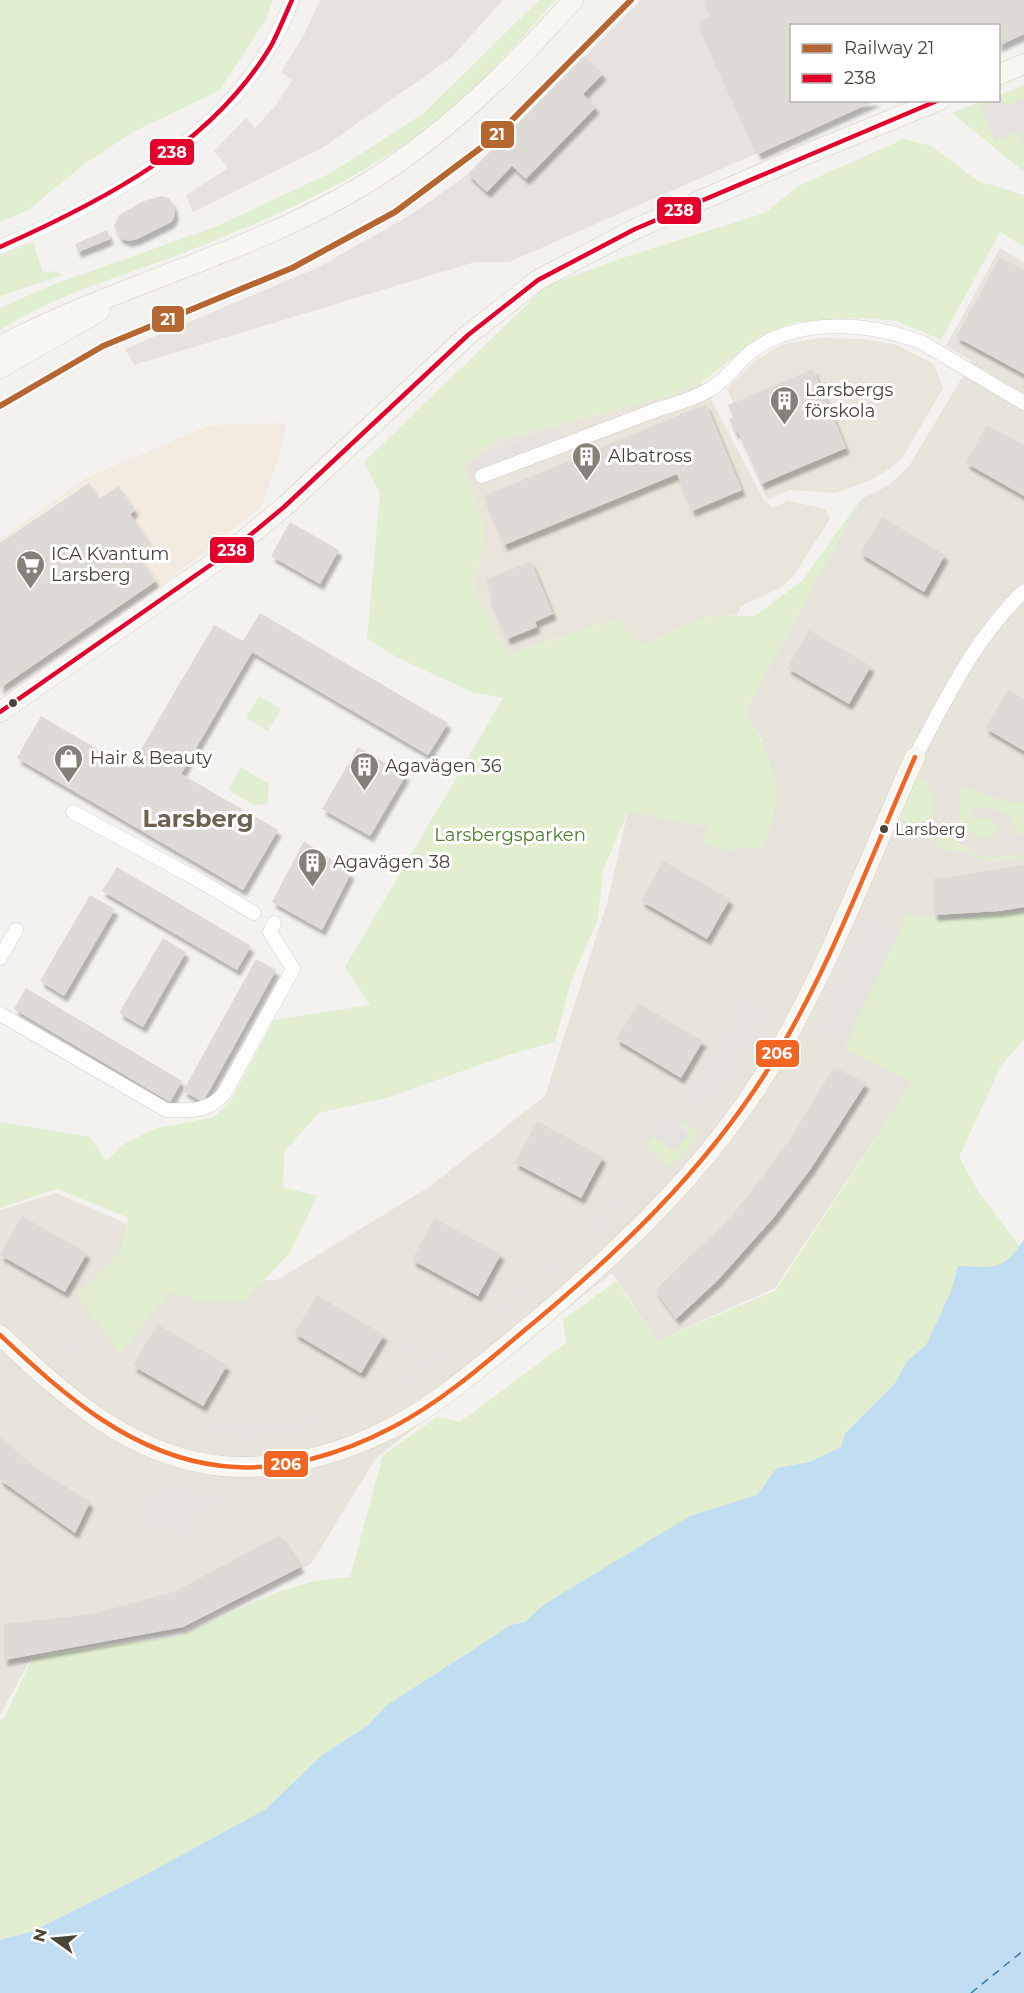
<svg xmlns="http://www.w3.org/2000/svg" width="1024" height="1993" viewBox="0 0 1024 1993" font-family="Montserrat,sans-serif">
  <defs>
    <filter id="shadow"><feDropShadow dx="3.5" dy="6" stdDeviation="1.5" flood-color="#0004"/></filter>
  </defs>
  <rect width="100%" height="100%" fill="#f4f2ee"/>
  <path fill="#e7e4dc" d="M1000,248L1024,262V911L947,920L907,915L913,1082L775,1288L657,1341L612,1273L376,1458L311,1564L180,1631L32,1657L0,1715V1210L56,1193L116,1219L225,1281L277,1280L429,1187L545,1096L608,900L628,811L709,827L762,740L745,712L861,499L889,485L909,466L972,361L946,346Z"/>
  <path fill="#f3ebdf" d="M286,423L281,451L261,507L175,575L0,692V539L86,478L210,425Z"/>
  <path fill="#e6e2de" d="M641,0H1024V34L999,46L998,26H792V100L876,101L509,262H475L134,365L125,349L317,268L412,214L468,174Z"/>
  <path fill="#eae5da" d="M820,338L863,339L897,345L934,364L943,388L903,457L889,469L871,480L836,493L789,490L767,500L761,484L846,448L813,369L733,403L727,388L756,360L781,345Z
    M702,382L764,500L773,508L788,501L826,509L830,519L792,578L780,588L741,606L737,615H718L702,619L640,646L617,619L511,653L502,646L472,584L481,556L483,528L463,465L498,440L669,396Z"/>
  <path fill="#e1eecf" d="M0,0H273L265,21L220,90L133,132L83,165L28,210L0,222Z
    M539,0H555C515,46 473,94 423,131C361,177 289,210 218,239C146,270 66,288 0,330V308L55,284L215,227L331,173L424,113Z
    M1024,85V172L952,113L983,101L998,100L999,95Z
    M904,139L931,146L978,181L1024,195V247L1000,232L941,340L897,321L862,318L795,322L761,335L702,382L669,396L498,440L463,465L484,528L481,556L472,584L502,645L511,653L617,619L641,646L702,619L717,615L755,616L802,581L861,499L745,712C760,737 778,769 776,801C775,816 768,832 764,847L728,850L703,843L708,827L628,811L603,871L598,919L571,981L555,1042L508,1055L386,1098L319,1113L284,1152L283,1187L317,1196L290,1253L244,1300L202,1301L169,1293L120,1353L77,1295L119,1254L129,1218L57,1189L0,1208V1122L90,1137L106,1161L122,1145L154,1129L214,1117L231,1100L274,1020L370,1005L345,967L503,698L472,692L398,658L367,638L380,493L364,462L546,286L628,256L765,213L798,186Z
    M33,242L43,273L55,271L62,275L0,296V256Z
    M259,696L281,709L268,731L246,718Z
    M241,767L269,784L267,804L254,805L228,790Z
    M916,780L926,781L931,790L935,811L931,818L912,827L902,823L899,814Z
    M964,787L1008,802H1024L1023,835H1018C1012,813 992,802 970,811L974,819L991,818L995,822L997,833L990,839L977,836L958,822L960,789Z
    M945,835L981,856L991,858L1024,854V856L991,862L964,851L937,849L935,843Z
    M1024,911V1039L1001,1066L959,1157L978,1191L1020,1246C1004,1273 986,1267 958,1266L951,1291L926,1345L907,1361L895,1383L845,1432L841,1447L809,1462L777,1468L757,1495L690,1517L543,1605L525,1622L511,1625L387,1705L368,1725L322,1755L266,1809L143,1876L33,1931L0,1940V1720L4,1718L33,1657L179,1636L275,1593L315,1581L350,1577L383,1455L437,1417L460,1422L566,1343L563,1320L616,1281L657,1341L776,1290L912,1083L843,1049L907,915L947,920Z
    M685,1123L697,1132L696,1139L670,1168L647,1146L654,1137L660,1142L689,1135L681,1126Z"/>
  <path fill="#e6e3df" d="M320,0H503L451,58L322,148L193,212L186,195L228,168L214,151L246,118L255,128L276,105L292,80L281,72L304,35Z
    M1002,98L1006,106L1024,98V143L1017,132L995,141L981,107Z
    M550,430L581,442L476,482L468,463Z
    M865,911L899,932L843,1049L814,1033Z
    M744,993L772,1012L742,1063L709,1111L688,1103L687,1088L720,1039Z
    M668,1111L689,1135L675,1152L651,1134Z
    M631,1182L640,1191L601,1232L592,1223Z
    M551,1235L555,1239L484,1301L480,1297Z
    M566,1247L573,1255L490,1326L483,1317Z
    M28,1303L80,1349L73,1358L21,1311Z
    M67,1304L99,1335L95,1340L62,1309Z
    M439,1324L444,1330L396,1363L392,1356Z
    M455,1337L462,1347L403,1388L396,1378Z
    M300,1401L301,1408L282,1411L248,1414L217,1412V1405L248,1407Z
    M316,1414L321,1427L277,1437L241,1439L204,1435L205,1421L240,1425L276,1423Z
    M151,1481L205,1494L227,1497L228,1510L206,1509L201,1539L169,1534L139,1523Z"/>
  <path fill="#c0ddf1" d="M1024,1239V1993H0V1940L33,1931L143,1876L266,1809L322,1755L368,1725L387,1705L511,1625L525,1622L543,1605L690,1516L757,1495L777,1468L809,1462L841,1447L845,1433L895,1383L907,1361L926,1345L951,1291L958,1266C993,1267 1004,1272 1024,1239Z"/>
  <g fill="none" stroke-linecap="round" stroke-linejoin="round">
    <path stroke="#2e7ab2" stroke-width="1.5" stroke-dasharray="8 6" stroke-linecap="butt" d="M971,1993L1024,1950"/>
  </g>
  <path fill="#dedbd6" filter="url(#shadow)" d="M704,0H1024V34L998,46V26H792V100H877L758,154L698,22L711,16Z
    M584,56L603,74L583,94L596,107L526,179L512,166L487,192L468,174Z
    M162,196L170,199L174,206L175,215L171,222L137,239L128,241L120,238L114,226L119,215L144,201Z
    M107,230L110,239L78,252L75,244Z
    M1000,257L1024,270V374L956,337Z
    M813,369L846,448L761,484L738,432L735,433L729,419L733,417L728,405Z
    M706,404L742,490L692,511L677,474L504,545L484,496Z
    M987,425L1024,445V496L966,463Z
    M89,483L99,499L118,486L135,510L130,514L153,548L139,557L156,581L0,688V543Z
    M882,517L945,555L924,592L860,553Z
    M290,522L339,550L320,584L271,556Z
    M531,561L553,614L535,622L537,627L507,639L489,596L492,594L486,580Z
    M260,613L448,723L428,755L252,652L181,774L278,830L243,890L17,758L41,716L130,768L214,625L243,641Z
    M809,630L871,666L849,704L787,668Z
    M1008,690L1024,699V751L985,728Z
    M358,747L406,775L370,836L322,809Z
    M304,841L351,873L322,930L272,902Z
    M663,861L730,899L707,939L641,901Z
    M1024,865V907L999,911L934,915L933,879Z
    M117,867L251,946L237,970L102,891Z
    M90,895L115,909L64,996L40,981Z
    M163,938L186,952L143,1027L119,1013Z
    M256,959L276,970L203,1102L183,1091Z
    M26,988L182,1081L170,1102L14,1009Z
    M638,1003L703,1041L681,1078L616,1039Z
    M834,1067L866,1083L812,1167L775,1216L718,1280L676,1319L655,1290L728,1220L761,1179L790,1139Z
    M537,1121L603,1157L581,1198L515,1163Z
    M22,1216L87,1253L65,1292L0,1255Z
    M434,1218L501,1254L478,1296L412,1260Z
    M317,1295L384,1335L361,1373L294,1333Z
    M157,1324L227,1365L203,1406L133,1366Z
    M0,1437L35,1467L90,1502L75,1533L0,1480Z
    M280,1535L301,1567L183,1627L4,1660V1624L92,1614L176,1591Z"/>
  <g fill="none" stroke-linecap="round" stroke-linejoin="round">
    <defs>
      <path id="street" d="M0,247C116,198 247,126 292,0
        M482,476C538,455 593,434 648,413C668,405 695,400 712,388C727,379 738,362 752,351C800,316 871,323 923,343L1024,403
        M915,757C947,697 975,638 1024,591
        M73,812L202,882L254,913
        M0,958L16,930
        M0,1014L166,1110C189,1111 208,1112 224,1094L293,969L270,932L274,923"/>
      <path id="secondary" d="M998,75L1024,64
        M0,346C117,285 248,254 362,186C444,136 510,71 573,0
        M0,368L100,311
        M0,712L232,550L284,507L468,335L538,280L635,229L814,151L940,100
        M0,1335C65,1396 129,1456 222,1466C272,1471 330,1457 375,1436C423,1415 464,1380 505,1347C604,1266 703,1177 770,1066C829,969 868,860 915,757"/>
    </defs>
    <use href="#street" stroke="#d2d0cb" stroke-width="15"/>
    <use href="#secondary" stroke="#d3cfc5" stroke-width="21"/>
    <use href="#street" stroke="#fdfdfc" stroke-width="14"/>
    <use href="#secondary" stroke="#f7f6f1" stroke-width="20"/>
    <defs>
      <path id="bus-1" d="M0,247C103,201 211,146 271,46C279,31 285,15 292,0
        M0,712L232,550L284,507L468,335L538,280L635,229L939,100"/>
      <path id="bus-2" d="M0,1335C64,1395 132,1456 222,1466C280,1473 342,1454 393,1427C439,1403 480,1368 520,1334C615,1256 705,1171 770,1066C830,969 869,861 915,757"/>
    </defs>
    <use href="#bus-1" stroke="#fff" stroke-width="9"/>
    <use href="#bus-2" stroke="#fff" stroke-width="9"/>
    <use href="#bus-1" stroke="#e4002b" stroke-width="4.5"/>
    <use href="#bus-2" stroke="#f26522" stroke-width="4.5"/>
    <defs>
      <path id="rail-1" d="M0,406L103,346L292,268L395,212L494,138L631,0"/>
    </defs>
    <use href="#rail-1" stroke="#fff" stroke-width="10"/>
    <use href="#rail-1" stroke="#b56631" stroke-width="6"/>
  </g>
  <defs>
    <symbol id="building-pin" viewBox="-11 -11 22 30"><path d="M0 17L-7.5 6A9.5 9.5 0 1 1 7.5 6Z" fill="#868178" stroke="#fff"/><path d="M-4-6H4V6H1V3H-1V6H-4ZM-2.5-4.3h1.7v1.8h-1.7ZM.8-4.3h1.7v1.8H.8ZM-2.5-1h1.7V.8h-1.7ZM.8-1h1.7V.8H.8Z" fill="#fff"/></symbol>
    <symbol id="supermarket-pin" viewBox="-11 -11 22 30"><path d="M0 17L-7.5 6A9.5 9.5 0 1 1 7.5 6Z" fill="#868178" stroke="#fff"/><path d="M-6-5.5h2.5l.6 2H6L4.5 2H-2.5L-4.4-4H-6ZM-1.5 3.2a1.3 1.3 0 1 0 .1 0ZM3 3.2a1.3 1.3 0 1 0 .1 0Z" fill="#fff"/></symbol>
    <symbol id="shop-pin" viewBox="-11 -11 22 30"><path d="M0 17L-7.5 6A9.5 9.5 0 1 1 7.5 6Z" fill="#868178" stroke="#fff"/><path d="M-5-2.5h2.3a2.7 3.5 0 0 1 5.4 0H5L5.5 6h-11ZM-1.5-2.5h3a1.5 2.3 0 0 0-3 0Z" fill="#fff"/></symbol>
  </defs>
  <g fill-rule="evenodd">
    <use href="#building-pin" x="768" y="384" width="33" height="45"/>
    <use href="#building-pin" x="570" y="440" width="33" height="45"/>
    <use href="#supermarket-pin" x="14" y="548" width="33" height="45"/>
    <use href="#shop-pin" x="52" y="742" width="33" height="45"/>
    <use href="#building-pin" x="348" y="750" width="33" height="45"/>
    <use href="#building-pin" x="296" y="846" width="33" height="45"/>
  </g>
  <g fill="#4b4439" stroke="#fff" stroke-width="2">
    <circle cx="13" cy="703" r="5"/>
    <circle cx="884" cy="829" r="5"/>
  </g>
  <g text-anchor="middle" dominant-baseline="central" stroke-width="6" stroke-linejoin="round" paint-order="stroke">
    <g font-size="16" fill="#4b4439" stroke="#fff" text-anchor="start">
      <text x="895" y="829">Larsberg</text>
    </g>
    <g font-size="18" fill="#4b4439" stroke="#fff" text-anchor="start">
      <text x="805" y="390">Larsbergs<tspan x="805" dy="21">förskola</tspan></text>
      <text x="608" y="456">Albatross</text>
      <text x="51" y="554">ICA Kvantum<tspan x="51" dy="21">Larsberg</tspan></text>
      <text x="90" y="758">Hair &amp; Beauty</text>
      <text x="385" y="766">Agavägen 36</text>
      <text x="333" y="862">Agavägen 38</text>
    </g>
    <g font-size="18" fill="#4a7f2a" stroke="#fff">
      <text x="510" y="835">Larsbergsparken</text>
    </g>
    <g font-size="24" font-weight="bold" fill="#6e6250" stroke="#fff">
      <text x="198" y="818">Larsberg</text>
    </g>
  </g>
  <g stroke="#fff" stroke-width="2">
    <rect x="480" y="120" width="35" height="29" rx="6" fill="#b56631"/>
    <rect x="149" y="138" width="46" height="28" rx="6" fill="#e4002b"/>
    <rect x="656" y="196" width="46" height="29" rx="6" fill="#e4002b"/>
    <rect x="151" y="305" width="34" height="28" rx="6" fill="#b56631"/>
    <rect x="209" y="536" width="46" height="28" rx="6" fill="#e4002b"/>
    <rect x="755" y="1039" width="45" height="29" rx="6" fill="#f26522"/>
    <rect x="263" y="1450" width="46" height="28" rx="6" fill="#f26522"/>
  </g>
  <g font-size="16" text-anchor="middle" font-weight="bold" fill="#fff">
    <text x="497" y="140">21</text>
    <text x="172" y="158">238</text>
    <text x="679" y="216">238</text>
    <text x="168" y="325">21</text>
    <text x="232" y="556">238</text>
    <text x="777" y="1059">206</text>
    <text x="286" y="1470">206</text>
  </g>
  <rect x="790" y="24" width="210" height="78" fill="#ffffff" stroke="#b7b4b0" stroke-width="1.5"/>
  <rect x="802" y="44" width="30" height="9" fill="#b56631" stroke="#b7b4b0" stroke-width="1.5"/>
  <text x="844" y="54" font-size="18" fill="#4b4439">Railway 21</text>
  <rect x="802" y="74" width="30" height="9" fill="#e4002b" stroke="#b7b4b0" stroke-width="1.5"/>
  <text x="844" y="84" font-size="18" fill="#4b4439">238</text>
  <g transform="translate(54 1939) rotate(285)" stroke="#ffffff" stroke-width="4.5" paint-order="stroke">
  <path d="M0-4.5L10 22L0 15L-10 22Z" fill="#4b4439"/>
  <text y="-9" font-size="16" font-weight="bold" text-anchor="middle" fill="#4b4439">N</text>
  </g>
</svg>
